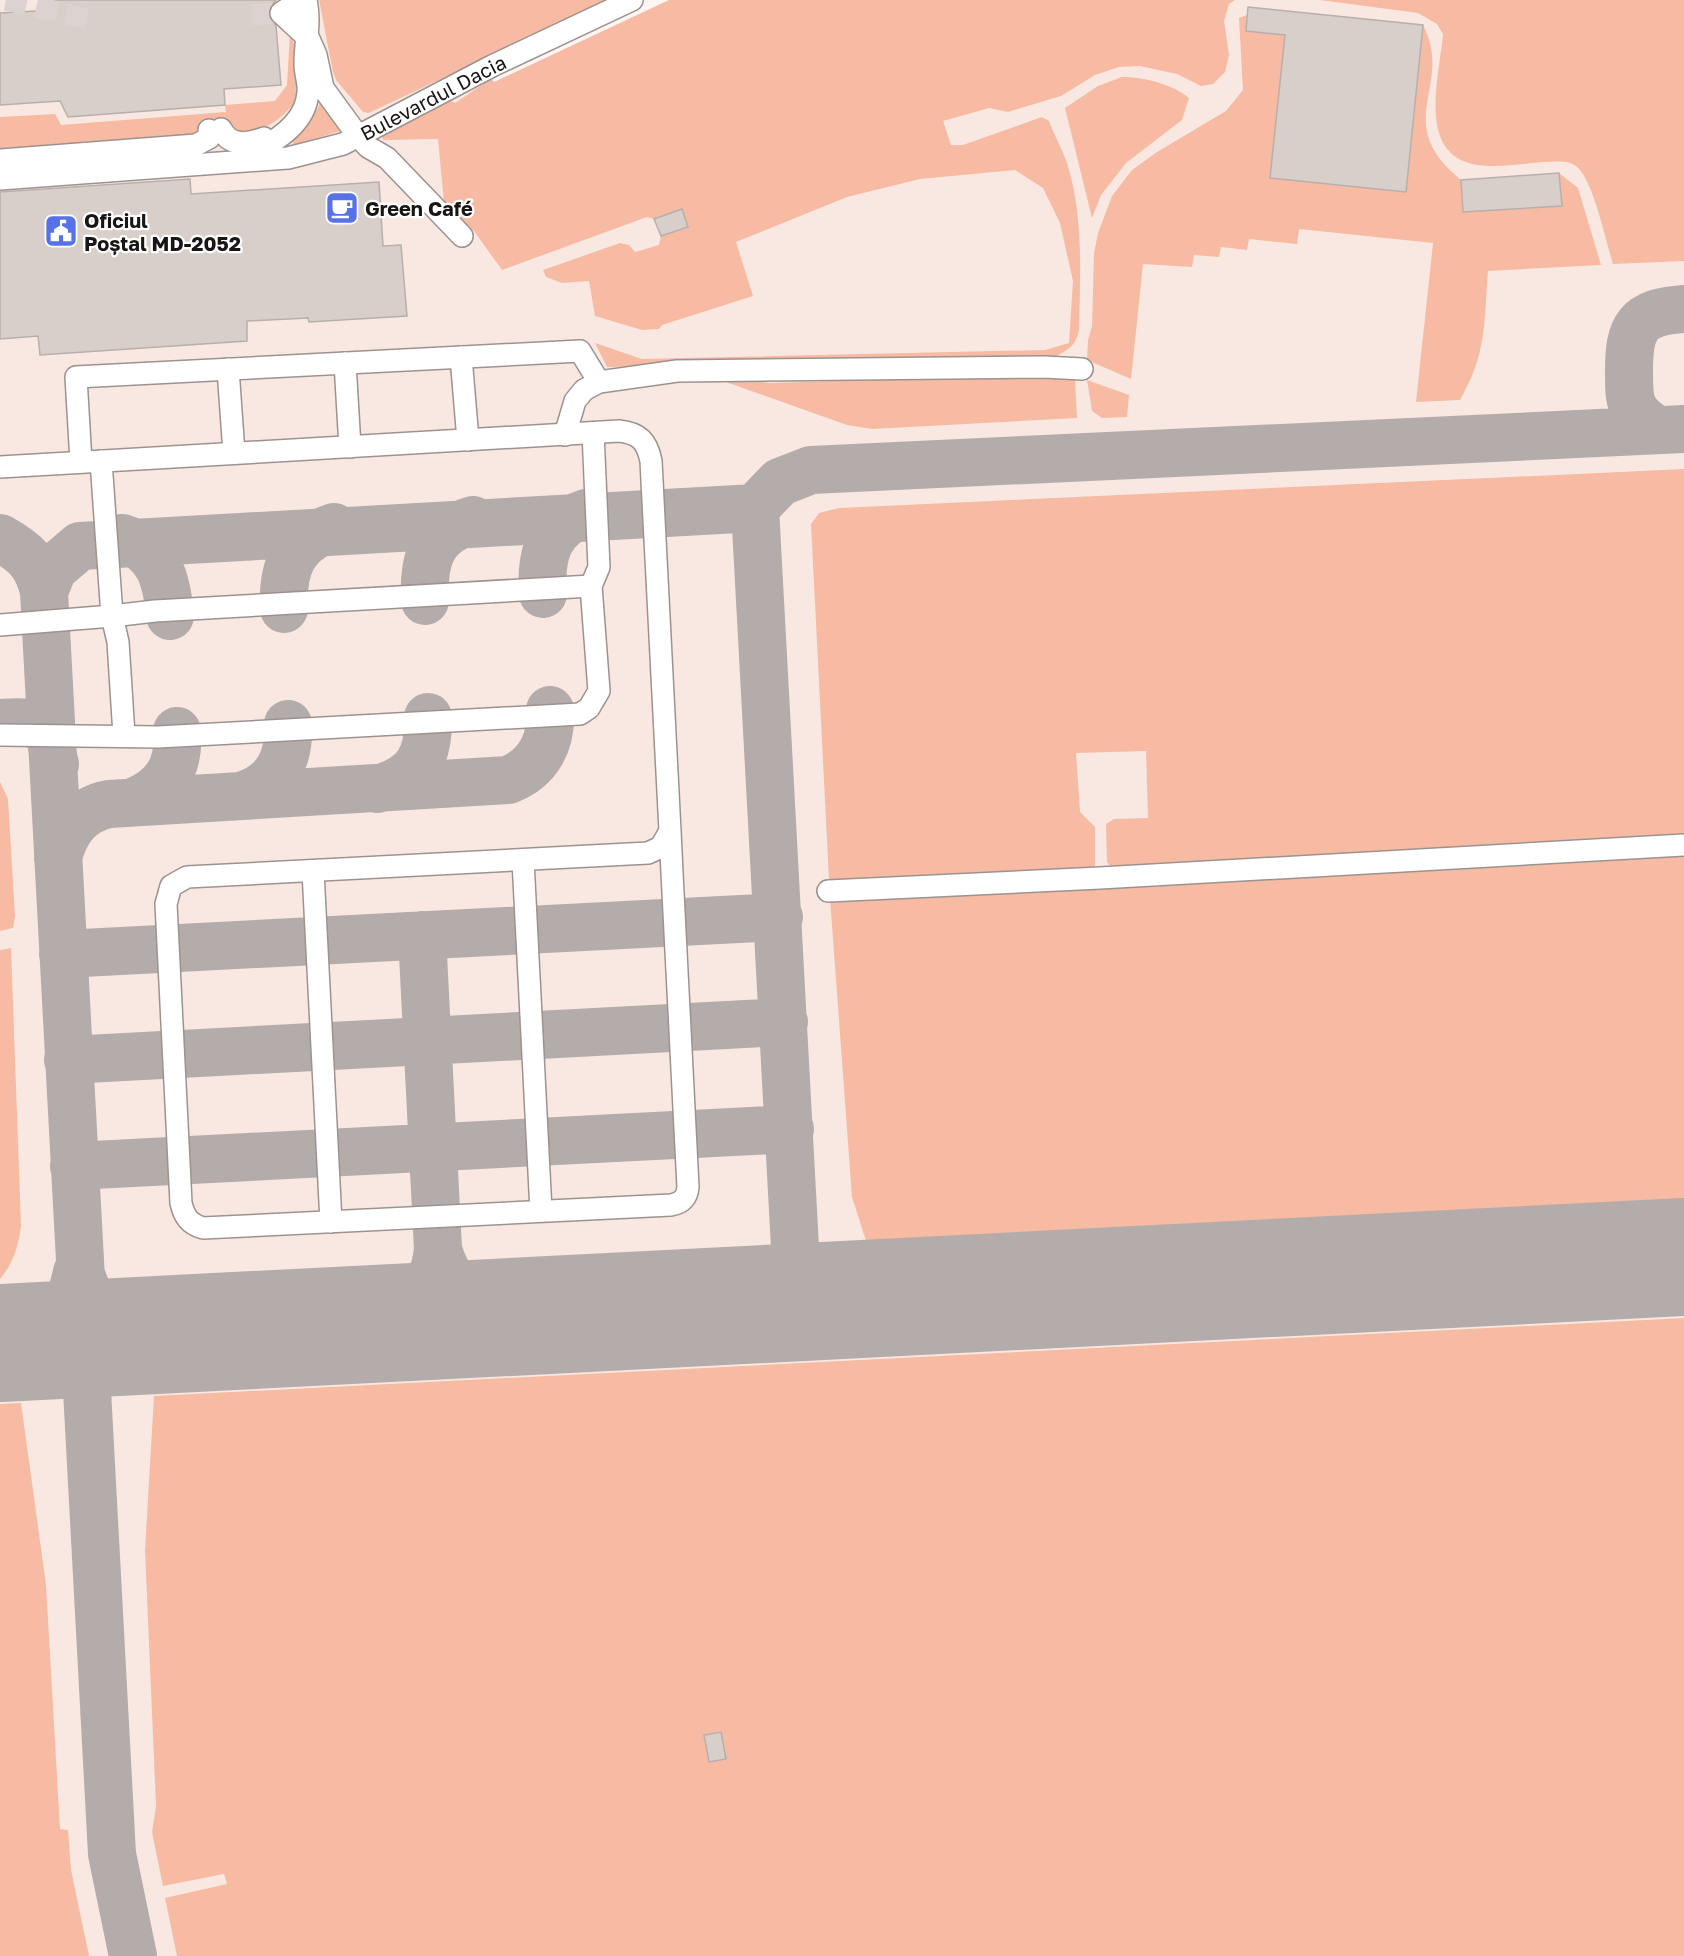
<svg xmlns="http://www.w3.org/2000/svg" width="1684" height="1956" viewBox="0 0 1684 1956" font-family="'Golos Text',sans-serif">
  <rect width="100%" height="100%" fill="#fff5f2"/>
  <path fill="#f9e8e1" d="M0,0H319L336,80L369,113L480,60L493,82L1156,0H1471L1684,39V1956H0Z"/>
  <path fill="#f6bba2" d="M319,0H608L369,113L363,112L336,80L333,72Z
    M669,0H1235L1229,4L1224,21L1229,55L1225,72L1213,84L1201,86L1177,74L1140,66L1119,67L1095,75L1061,96L1008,112L989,108L943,121L951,145H963L1042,117L1049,121C1054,135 1062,149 1067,163C1084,217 1080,274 1079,330C1076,345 1070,348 1057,356L607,367L595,343L642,359L1045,350L1069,343L1073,281L1060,223L1043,188L1015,170L920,179L847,197L736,242L753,296L662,325L659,329L642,330L595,316L589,281L562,283L546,277L543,270L620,243L629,245L635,252L659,245L661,236L688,227L682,209L654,219L647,217L502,270L474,231L444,203L438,139L383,140L382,133L448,99L455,103L491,79L494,82Z
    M1320,0H1684V261L1613,264C1606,242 1593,180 1577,167C1569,159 1553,162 1542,162C1522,164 1498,168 1478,165C1416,156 1439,79 1443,34L1437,24L1418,13Z
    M1247,15L1246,31L1285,35L1271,178L1406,192L1423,25C1455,87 1389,121 1461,180L1463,212L1561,206L1559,173L1578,188L1601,265L1488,271C1484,322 1487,353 1460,400L1416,402L1433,243L1299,229L1297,244L1249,239L1247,250L1221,247L1219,257L1194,255L1192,267L1143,264L1131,379L1087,360L1088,340L1092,326L1094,253L1098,233L1112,196L1132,170L1157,152L1226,111L1243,90L1239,18Z
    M290,32C296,48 301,70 300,88C298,107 271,127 254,132L0,149V117L55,114L61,125L226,112L225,105L275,101L287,85Z
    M1122,77C1144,77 1172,84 1189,98L1182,120L1126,163L1101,195L1092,218L1065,108L1098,86Z
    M322,97L350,128L294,145L292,141L318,108Z
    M709,376L770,383L993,376L1075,380L1077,418L872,429L847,425Z
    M1087,380L1129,395L1127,417L1102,418L1092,411Z
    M1684,469V841L1112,869L1107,862L1106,824L1114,819L1148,818L1146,751L1076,753L1080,812L1095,827V870L829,880L811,524L819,513L839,508Z
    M0,782L8,799L15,916L13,928L0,931Z
    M1684,851V1199L866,1241L852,1197L830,898Z
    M11,948L21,1226C18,1247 14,1262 0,1279V950Z
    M1684,1318V1956H177L165,1898L227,1884L224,1874L163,1886L152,1832L156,1806L145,1550L154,1396Z
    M21,1403L46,1585L60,1829L68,1830L71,1870L89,1956H0V1404Z"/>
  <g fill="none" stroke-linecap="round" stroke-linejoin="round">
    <path stroke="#b4acaa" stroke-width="48" d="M1657,430C1629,412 1629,403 1629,371C1629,327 1637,312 1684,309
      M755,508L780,482L811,470L1684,429
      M0,538C25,552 38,563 44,592L112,1854L133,1956
      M122,538C160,550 167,581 170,616
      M44,592L53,569L80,546L755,508L798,1303
      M543,594C540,557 547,526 586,513
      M425,601C423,560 430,533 473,520
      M284,609C282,568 292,541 334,527
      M0,723C16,722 40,719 49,736C53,744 52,756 55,764
      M377,789C418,778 429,756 428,717
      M240,796C276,787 290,759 288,724
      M133,802C166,789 180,766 177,731
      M58,858C65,829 80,810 109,804L508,780C539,768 552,742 550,710
      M422,935L438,1249C448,1287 471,1304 506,1318
      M63,954L779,917
      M68,1060L784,1022
      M74,1166L790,1129
      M80,1271C93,1316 112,1328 157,1335
      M365,1325C409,1314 433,1297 438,1249
      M13,1343C50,1331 70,1311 77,1272"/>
    <path stroke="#b4acaa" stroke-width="118" d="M0,1343L1684,1257"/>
  </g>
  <path fill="#d8cfcb" stroke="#b8afac" stroke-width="1.5" d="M53,0H276L270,8L269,15L276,26L281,85L224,89L225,105L68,117L60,101L0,105V13L54,10Z
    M1248,7L1423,25L1406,192L1270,178L1285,35L1246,31Z
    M1559,173L1562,206L1463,212L1461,180Z
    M190,179L191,194L379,182L383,246L401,245L407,316L309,322L308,318L247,321V341L40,355L38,336L0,339V192Z
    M682,209L688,227L661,236L654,219Z
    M721,1732L726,1759L709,1762L704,1735Z"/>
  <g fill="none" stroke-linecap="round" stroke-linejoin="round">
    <path stroke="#dcd3d1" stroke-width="21" stroke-dasharray="21 10" stroke-linecap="butt" d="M6,0L97,21
      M252,15L281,13"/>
    <defs>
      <g id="minor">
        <path d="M294,0L290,7L281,13L309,39L316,55L323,88L358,136L368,147L387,158L462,236"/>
        <path d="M221,129C230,147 248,144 264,138"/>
        <path d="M241,157C269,146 306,126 308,92C309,83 305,74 305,64C305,41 311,23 306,0"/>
        <path d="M0,160L196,145L209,138V130"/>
        <path id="s1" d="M0,179L288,158L343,144L492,66L632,0"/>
        <path d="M461,357L468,440"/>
        <path d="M345,363L350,447"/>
        <path d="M228,369L234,453"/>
        <path d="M565,435L575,401L584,390L599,382L677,371L1044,367L1082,369"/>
        <path d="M81,462L76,377L580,351L599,382"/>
        <path d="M0,467L619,431C639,433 647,441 651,461L670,831L672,873L688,1187C687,1198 682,1203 671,1205L203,1228C189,1224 184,1216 181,1203L166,904L171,886L187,877L648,853L661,847L670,831"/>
        <path d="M0,625L112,616L101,461"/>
        <path d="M0,735L158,737L580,714L589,708L599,691L591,586L599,567L593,433"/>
        <path d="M124,735L118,642L112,616L155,611L591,586"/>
        <path d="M523,860L541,1211"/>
        <path d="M313,871L331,1222"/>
        <path d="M828,891L1100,878L1684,845"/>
      </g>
    </defs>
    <use href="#minor" stroke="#9c9390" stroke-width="24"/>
    <use href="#minor" stroke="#fff" stroke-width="21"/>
  </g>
  <defs>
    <symbol id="cafe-square" viewBox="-11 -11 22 22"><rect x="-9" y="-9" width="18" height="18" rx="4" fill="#5772e8" stroke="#fff"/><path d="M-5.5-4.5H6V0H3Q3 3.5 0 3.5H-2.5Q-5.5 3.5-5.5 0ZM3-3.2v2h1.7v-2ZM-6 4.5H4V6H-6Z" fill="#fff"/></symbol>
    <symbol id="civic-square" viewBox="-11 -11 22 22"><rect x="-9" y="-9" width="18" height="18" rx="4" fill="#5772e8" stroke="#fff"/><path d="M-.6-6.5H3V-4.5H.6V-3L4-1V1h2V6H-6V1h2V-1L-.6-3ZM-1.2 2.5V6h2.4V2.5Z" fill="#fff"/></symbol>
  </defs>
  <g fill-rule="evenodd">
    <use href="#cafe-square" x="323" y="189" width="38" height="38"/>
    <use href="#civic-square" x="42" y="212" width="38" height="38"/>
  </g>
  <g text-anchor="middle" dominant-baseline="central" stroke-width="4.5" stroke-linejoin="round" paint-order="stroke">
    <g font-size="20" fill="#181514" stroke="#fff">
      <text stroke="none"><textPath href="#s1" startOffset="447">Bulevardul Dacia</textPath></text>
    </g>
    <g font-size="20" font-weight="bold" fill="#181514" stroke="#fff" text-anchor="start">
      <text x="365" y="208">Green Café</text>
      <text x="84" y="220">Oficiul<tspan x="84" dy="23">Poștal MD-2052</tspan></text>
    </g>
  </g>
</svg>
